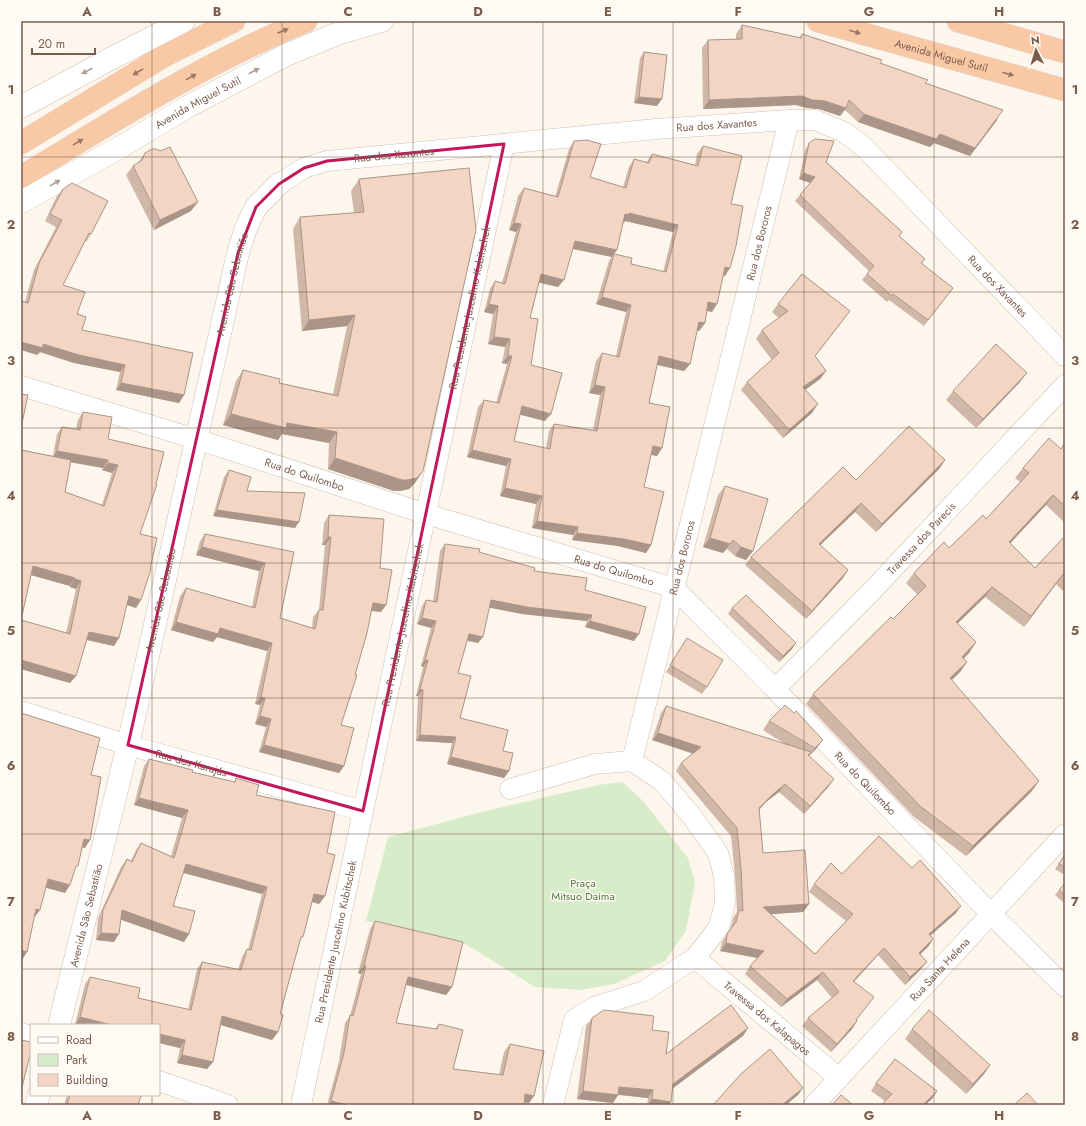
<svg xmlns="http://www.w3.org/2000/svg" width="1086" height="1126" viewBox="0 0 1086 1126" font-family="Jost,sans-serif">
  <rect width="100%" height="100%" fill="#fdf6ec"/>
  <path fill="#d8ecc9" d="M622,782L643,801L688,858L695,882L686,931L665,961L614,984L581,990L535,987L467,945L444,938L366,921L388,837L485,811L598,785Z"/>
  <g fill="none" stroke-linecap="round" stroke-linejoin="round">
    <defs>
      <g id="minor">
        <path id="s1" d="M279,184L304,168L327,161L656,129L789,120H815L844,132L865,148L1065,356"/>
        <path id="s2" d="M21,386L196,439L426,514L674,588L775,689L991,914L1065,987"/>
        <path id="s3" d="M775,689L871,592L1065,385"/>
        <path id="s4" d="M21,711L128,745L363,811"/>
        <path d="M510,789L595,764L632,761"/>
        <path id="s5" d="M695,958L839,1078"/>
        <path d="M21,1033L31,1036"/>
        <path d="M159,1081L228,1105"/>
        <path id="s6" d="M301,1105L504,144"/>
        <path id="s7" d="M553,1105L574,1020L594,1007L644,991L695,958L719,927L725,903L724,876L718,853L691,815L662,781L632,761L789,120"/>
        <path id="s8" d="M814,1105L1065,834"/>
      </g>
      <g id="tertiary">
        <path id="s9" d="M59,1025L128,745L238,253L246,228L256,207L279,184"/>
        <path d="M36,1105L39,1095"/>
      </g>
      <g id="secondary">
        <path d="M21,107L114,57L184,21"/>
        <path id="s10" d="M21,202L117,149L189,106L286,55L337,34L382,21"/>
      </g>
      <g id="trunk">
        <path id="s11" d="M818,21L1065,90"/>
        <path d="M958,21L1065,52"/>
        <path d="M21,143L164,56L234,21"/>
        <path d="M21,177C114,121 206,62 306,21"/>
      </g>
    </defs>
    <use href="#minor" stroke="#d1beb0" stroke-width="21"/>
    <use href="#tertiary" stroke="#d1beb0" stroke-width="23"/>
    <use href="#secondary" stroke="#d6c0b0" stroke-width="23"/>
    <use href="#trunk" stroke="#dad1cd" stroke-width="23"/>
    <use href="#minor" stroke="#fff" stroke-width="20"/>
    <use href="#tertiary" stroke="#fff" stroke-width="22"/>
    <use href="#secondary" stroke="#fff" stroke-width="22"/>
    <use href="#trunk" stroke="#f9c8a4" stroke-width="22"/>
  </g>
  <path fill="#d1b7a8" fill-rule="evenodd" d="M742,25L799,38L802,34L880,63L926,84L970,156L934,143L930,147L858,122L845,110L840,116L819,109L807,108L796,105L703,109L702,48L708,40L736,39V34Z
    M644,52L657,106L634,103L640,58Z
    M574,141L590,177L623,187L629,167L634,159L646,163L652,154L695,165L697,154L703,146L731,204L725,276H723L712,312L707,311L705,323L699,331L697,330L690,364L684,371L657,365L649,403L662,448L657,456L651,455L644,487L651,545L646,553L618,546L572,540L573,535L532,528L536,504L500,496L506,466L467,457L478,407L484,400L496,403L507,364L502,363L505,347L488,344L493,314L484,312L490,289L495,281L502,283L516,232L509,230L518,196L524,188L555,197L569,149ZM625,221L673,232L663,272L631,264L614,254L609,261L596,304L626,312L616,356L602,353L596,361L589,393L600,395L593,430L554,424L549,431L546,448L514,441L520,414L545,421L531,365L530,318L539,282L558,287L572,249L612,257L623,223H624Z
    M809,143L826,162L902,232L899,236L925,259L922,264L953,288L924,326L889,300L887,302L862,280L869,271L795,201L810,183L799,179L805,150Z
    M145,153L191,211L154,230L126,175L133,166L138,163Z
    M359,179L415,483L409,489L400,491H394L328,469L329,443L282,434L278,440L223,425L236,381L243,370L279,383L333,394L347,326L302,331L293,229L300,217L354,213L351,191Z
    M63,189L91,234L86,242L85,241L63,285L77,314L82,330L184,395L179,403L116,390L120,372L74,363L40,352L37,355L25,302L34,270L56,227L45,221L57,196Z
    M778,304L844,319L815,356L826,371L820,379L805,390L812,413L783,438L741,390L747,382L772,360L756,339L762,330L779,318L772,312Z
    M1020,382L976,428L946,400L953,391Z
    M83,412L108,439L140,534L136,608L127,605L114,646L86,640L70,683L21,669V450L53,456L57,434L62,427L76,429L78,420ZM71,462L103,468L102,470L112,473L102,505L65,492ZM31,575L70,586V587L76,589L66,633L21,620Z
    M1065,443V523L1046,505L1010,543L1035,568L1065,536V589L1063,591L1056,584L1024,627L985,597L957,623L976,642L969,653L964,658L967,662L960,672L951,680L1039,781L1031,792L966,856L914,817L806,704L813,694L893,619L917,594L906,583L914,573L949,548L986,519L1020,482L1015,478L1023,468L1061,449Z
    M945,460L939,469L876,532L855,512L820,545L843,578L806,619L745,565L751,557L856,480Z
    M229,470L247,491L295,528L213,516L224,477Z
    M725,486L746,560L735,556L727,549L723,553L703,547L718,495Z
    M329,515L380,568L386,605L381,612L371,611L355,675L341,725L344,766L339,773L259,752L266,727L255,724L260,705L255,704L267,651L217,637L213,642L171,630L180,596L186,588L252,607L259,571L196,555L200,541L205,534L294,552L280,618L312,628L313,617L319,610L325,545H322L324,523Z
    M445,544L479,552L585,590L634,641L585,627L587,621L522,614L489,607L478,643L467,641L458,673L460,718L503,751L509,771L504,778L447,764L452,743L416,741L418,696H416L423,667L421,666L431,628L417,624L422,606L426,600L433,602L440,551Z
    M732,608L792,649L779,662L728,614Z
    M687,638L707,687L702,694L666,672Z
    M666,706L785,744L763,730L769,721L816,749L809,756L829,786L804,814L779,792L766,802L759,810L763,853L809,904L803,912L771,914L815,954L846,921L809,892L814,884L842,874L956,913L930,936L933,939L928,947L920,954L921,969L905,985L878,955L854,982L868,1005L856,1020L857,1021L852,1029L831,1052L802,1026L808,1018L832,998L817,980L781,1007L745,974L750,966L757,958L720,951L722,942L730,930L733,918L737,912L735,875L731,836L676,771L681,763L693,754L652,740L661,713Z
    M149,759L192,772L234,782L236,778L327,853L325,896L319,904L312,902L299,943L280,1014L278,1032L272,1040L221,1025L213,1062L207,1069L177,1063L180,1048L159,1043V1025H75L85,984L90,977L138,998L188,1010L197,969L202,962L238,970L242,957L247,949L248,950L262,894L183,873L173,906L189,934L184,942L121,919L114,942L96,940L98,918L121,867L127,859L131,861L136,850L141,843L171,856L182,818L134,805L144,766Z
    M1065,854V875L1055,869Z
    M1065,883V904L1055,895L1059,890Z
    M375,921L452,987L446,995L406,985L396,1023L435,1029L439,1024L453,1069L499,1075L504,1052L510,1044L529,1103H525L524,1105H327L339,1061L345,1023L350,1016L361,974L358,973L370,929Z
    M592,1018L652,1030L666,1054L748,1028L743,1036L672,1088L668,1105H647L648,1098L618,1095L613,1103L577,1099L586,1026Z
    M912,1029L990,1065L984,1074L966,1094L905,1039Z
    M876,1083L937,1091L932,1099L885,1101L871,1091Z
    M67,1095H137L138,1105H64Z"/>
  <path fill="#aa9588" d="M802,96L825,101L846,108L840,116L819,109L807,108L796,105L703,109L709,100Z
    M639,97L662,99L657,106L634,103Z
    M864,114L940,134L998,119L970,156L934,143L930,147L858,122Z
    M803,173L815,177L811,183L799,179Z
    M198,202L191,211L154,230L160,220Z
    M629,213L678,225L673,232L625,221L624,223L619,222L625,214Z
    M514,223L521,224L516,232L509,230Z
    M575,241L617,250L612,257L569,248Z
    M725,267L730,268L725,276L720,275Z
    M541,274L564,280L558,287L536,282Z
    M602,297L631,305L626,312L596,304Z
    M708,302L717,304L712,312L703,310Z
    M489,304L498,306L493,314L484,312Z
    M850,311L844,319L809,364L815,356Z
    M355,315L347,326L302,331L309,320Z
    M699,322L705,323L699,331L694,330Z
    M494,337L510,339L505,347L488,344Z
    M21,342L43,344L125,365L120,372L74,363L40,352L37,355L21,350Z
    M508,356H512L507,364L502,363Z
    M659,356L690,364L684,371L654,364Z
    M826,371L820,379L797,396L803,387Z
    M1027,373L1020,382L976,428L983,419Z
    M121,383L184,395L179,403L116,390Z
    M595,385L605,387L600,395L589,393Z
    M818,404L812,413L783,438L789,430Z
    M522,406L551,414L545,421L517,414Z
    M231,414L287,423L337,432L329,443L282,434L278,440L223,425Z
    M653,446L662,448L657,456L648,454Z
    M472,450L511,459L506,466L467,457Z
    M57,451L108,460L103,468L52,459Z
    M335,458L423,471L415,483L409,489L400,491H394L328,469Z
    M945,460L939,469L876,532L882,524Z
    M108,463L118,465L112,473L102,470Z
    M505,488L542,496L536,504L500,496Z
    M1053,495L1046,505L1002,552L1009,542Z
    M861,503L855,512L813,552L819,544Z
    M217,510L299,522L295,528L213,516Z
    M537,521L578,527L573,535L532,528Z
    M577,533L624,539L651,545L646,553L618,546L572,540Z
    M328,537H331L325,545H322Z
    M710,538L733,540L723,553L703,547Z
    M202,547L265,563L259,571L196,555Z
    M741,547L753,551L746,560L735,556Z
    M33,566L75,578L70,586L27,574Z
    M848,570L843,578L806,619L812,611Z
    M1063,574L1056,584L1024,627L1031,616Z
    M75,579L81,581L76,589L70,587Z
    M992,587L985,597L949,632L956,622Z
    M129,596L141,600L136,608L124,604Z
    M491,600L592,615L587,621L522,614L486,607Z
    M373,603L386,605L381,612L367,610Z
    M422,618L436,621L431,628L417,624Z
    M590,621L639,634L634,641L585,627Z
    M176,622L220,628L272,643L267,651L217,637L213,642L171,630Z
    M89,632L119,638L114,646L83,639Z
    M469,634L483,637L478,643L465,640Z
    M976,642L969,653L955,667L962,657Z
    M796,643L792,649L779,662L783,656Z
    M21,660L76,676L70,683L21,669Z
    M425,660H428L423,667L421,666Z
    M967,662L960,672L943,689L950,678Z
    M420,689L423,690L418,696H416Z
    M261,697L265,698L260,705L255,704Z
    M260,716L271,719L266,727L255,724Z
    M658,733L701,747L695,754L652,740Z
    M420,735L456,737L452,743L416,741Z
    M823,740L816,749L808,757L815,748Z
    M264,745L344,766L339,773L259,752Z
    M451,757L509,771L504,778L447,764Z
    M834,779L829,786L804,814L810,806Z
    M1039,781L1031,792L966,856L973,846Z
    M785,784L779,792L766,802L753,816L759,808L772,795Z
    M139,798L188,810L182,818L134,805Z
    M84,839L90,840L85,848L79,847Z
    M186,864L267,887L262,894L181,872Z
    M48,879L70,885L65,893L43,887Z
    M314,894L325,896L319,904L309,901Z
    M809,904L803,912L758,915L763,907Z
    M961,906L956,913L923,942L929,934Z
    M36,909L40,910L34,918Z
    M122,910L189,934L184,942L116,918Z
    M101,933L119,934L114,942L96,940Z
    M933,939L928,947L913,961L919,953Z
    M726,943L764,951L759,958L720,951Z
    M884,948L878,955L847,989L853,981Z
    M21,950L27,952L22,960H21Z
    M927,962L921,969L905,985L910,977Z
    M364,966H366L361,974L358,973Z
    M823,972L817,980L781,1007L787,999Z
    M408,977L452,987L446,995L403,984Z
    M222,1016L278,1032L272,1040L217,1024Z
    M80,1017L112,1025H75Z
    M857,1021L852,1029L831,1052L837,1044Z
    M748,1028L743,1036L668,1092L673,1084Z
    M159,1034L185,1040L180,1048L159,1043Z
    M182,1055L213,1062L207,1069L177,1063Z
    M990,1065L984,1074L966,1094L973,1084Z
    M619,1087L653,1090L648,1098L613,1094Z
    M803,1088L798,1095L786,1105H782Z
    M583,1091L618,1095L613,1103L577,1099Z
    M937,1091L932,1099L925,1105H923Z
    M525,1094L534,1096L529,1103L520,1102Z
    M652,1099L671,1102L668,1105H648Z
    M331,1101L347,1105H329Z"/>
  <path fill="#f3d5c3" stroke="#aa9588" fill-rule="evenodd" d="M742,25L801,38L802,34L882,60L880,63L928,80L925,83L1003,110L975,148L940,134L936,139L864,114L849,100L846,108L825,101L812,100L802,96L709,100L708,40L742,39Z
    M644,52L667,55L662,99L639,97Z
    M815,139L834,141L826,162L902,232L899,236L925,259L921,263L953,288L928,320L893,294L892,296L867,274L874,266L800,195L815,177L803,173L809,143Z
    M587,140L601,144L590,177L626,188L634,159L649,163L652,154L698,166L703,146L742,156L731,204L743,206L736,246L730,268L725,267L717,304L708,302L705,323L699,322L690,364L659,356L649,403L670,407L662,448L653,446L644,487L664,492L651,545L624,539L577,533L578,527L537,521L542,496L505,488L511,459L472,450L484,400L499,403L512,356H508L510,339L494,337L498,306L489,304L495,281L505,284L521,224L514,223L524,188L558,197L574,141ZM629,213L678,225L666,272L631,264L632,258L614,254L602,297L631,305L619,357L602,353L595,385L605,387L597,431L554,424L550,449L514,441L522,406L551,414L562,373L531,365L538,319L530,318L541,274L564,280L575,241L617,250L625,214L629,215Z
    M170,147L198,202L160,220L133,166L142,160L145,153L152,149H156L160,151Z
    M469,168L476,230L423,471L417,478L407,480H402L335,458L337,432L287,423L286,428L231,414L243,370L280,379L279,383L338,396L355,315L309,320L300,217L364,212L359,179Z
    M72,183L108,201L91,234L89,233L63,285L85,292L77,314L86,317L82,330L193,353L184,395L121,383L125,365L79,355L43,344V348L21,342V301L28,303L39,263L62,220L50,214L63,189Z
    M802,274L850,311L815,356L826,371L803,387L818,404L789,430L747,382L779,353L762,330L788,311L778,304Z
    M996,344L1027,373L983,419L953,391Z
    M21,394L28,395L21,428Z
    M83,412L112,417L108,439L164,452L156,484H157L140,534L157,538L150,569H151L141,600L129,596L119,638L89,632L76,676L21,660V450L71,460L65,492L104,506L118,465L108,463V460L57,451L62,427L80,430ZM33,566L75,578V579L81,581L70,634L21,620Z
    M909,426L945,460L882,524L861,503L819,544L848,570L812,611L751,557L843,467L856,480Z
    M1049,438L1061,449L1065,443V506L1053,495L1009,542L1035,568L1065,536V576L1063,574L1031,616L992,587L956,622L976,642L962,657L967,662L950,678L1039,781L973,846L921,807L813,694L891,617L893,619L926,586L914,573L944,542L949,548L983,515L986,519L1029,473L1023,468Z
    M229,470L251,477L247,491L305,493L299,522L217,510Z
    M725,486L768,499L753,551L741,547L733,540L730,544L710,538Z
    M329,515L384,519L380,568L392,570L386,605L373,603L367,633L355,675H357L341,725L354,728L344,766L264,745L271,719L260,716L265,698L261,697L272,643L220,628L218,634L176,622L186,588L255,608L265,563L202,547L205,534L294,552L280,618L315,629L319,610H323L331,537H328Z
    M445,544L480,549L479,552L535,568L534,571L587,578L585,590L646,607L639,634L590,621L592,615L527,607L491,600L483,637L469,634L458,673L471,676L460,718L508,730L503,751L513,753L509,771L451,757L456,737L420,735L423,690L420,689L428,660H425L436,621L422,618L426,600L437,602Z
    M746,595L796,643L783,656L732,608Z
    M687,638L723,660L707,687L670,665Z
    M785,705L794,713L796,711L823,740L815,748L769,721Z
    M666,706L811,752L808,755L834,779L810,806L785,784L772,795L759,808L763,853L805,850L809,904L763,907L815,954L853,914L814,884L831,863L842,874L879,836L912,868L920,860L961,906L929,934L933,939L919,953L927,962L910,977L884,948L853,981L874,997L856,1020L857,1021L837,1044L808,1018L839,992L823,972L787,999L750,966L764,951L726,943L727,934L736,922L739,910L743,911L741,868L737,828L681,763L701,747L658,733Z
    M21,713L100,738L91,775L101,777L90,840L84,839L78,866H76L70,885L48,879L40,910L36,909L27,952L21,950Z
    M149,759L193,770L192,772L235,782L236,778L259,785L256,795L335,812L327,853L335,855L325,896L314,894L303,937H301L280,1014L283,1015L278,1032L222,1016L213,1062L182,1055L185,1040L159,1034V1025H112L80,1017L90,977L140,988L138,998L191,1010L202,962L241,970L247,949L251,950L267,887L186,864L173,906L195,911L189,934L122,910L119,934L101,933L103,910L127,859L132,862L141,843L174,858L188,810L139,798Z
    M1065,854V867L1059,864Z
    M1065,883V895L1059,890Z
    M375,921L463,942L452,987L408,977L396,1023L437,1029L439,1024L463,1030L453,1069L503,1075L510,1044L544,1051L534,1096L525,1094L524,1105H347L331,1101L344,1053L350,1015L353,1016L366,966H364Z
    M731,1005L748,1028L673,1084L671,1102L652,1099L653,1090L619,1087L618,1095L583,1091L592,1018L604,1010L654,1016L652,1030L669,1032L666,1054Z
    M929,1010L990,1065L973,1084L912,1029Z
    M21,1040L31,1042V1051L21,1091Z
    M770,1049L803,1088L782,1105H777L775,1103L774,1105H713L741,1074Z
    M895,1059L937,1091L923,1105H881L892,1094L876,1083Z
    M1027,1093L1038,1105H1014Z
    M70,1095H137L141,1096L138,1105H67Z
    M841,1095L853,1105H832Z"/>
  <defs><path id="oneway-solid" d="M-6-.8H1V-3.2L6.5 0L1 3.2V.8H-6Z"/></defs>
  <g fill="#9a7763">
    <use href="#oneway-solid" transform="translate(283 31) rotate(-23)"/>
    <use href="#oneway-solid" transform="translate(855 32) rotate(16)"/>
    <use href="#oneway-solid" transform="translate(138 72) rotate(149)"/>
    <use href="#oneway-solid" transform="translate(1008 74) rotate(16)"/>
    <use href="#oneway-solid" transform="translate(191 77) rotate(-29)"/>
    <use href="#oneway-solid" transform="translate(78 142) rotate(-31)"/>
  </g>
  <g fill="#af9d94">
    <use href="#oneway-solid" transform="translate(87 71) rotate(152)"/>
    <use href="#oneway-solid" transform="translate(254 71) rotate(-27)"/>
    <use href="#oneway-solid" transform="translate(55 183) rotate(-29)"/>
  </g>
  <path fill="none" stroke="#c2185b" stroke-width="3" stroke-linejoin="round" d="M504,144L363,811L128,745L238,253L256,207L279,184L304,168L327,161Z"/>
  <path fill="none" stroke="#7a5c4d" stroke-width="1" stroke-opacity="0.55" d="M152,21V1025M282,21V1105M413,21V1105M543,21V1105M673,21V1105M804,21V1105M934,21V1105M21,157H1065M21,292H1065M21,428H1065M21,563H1065M21,698H1065M21,834H1065M21,969H1065M152,1095V1105"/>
  <g text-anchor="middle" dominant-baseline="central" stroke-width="3" stroke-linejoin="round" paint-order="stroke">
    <g font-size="11" fill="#7a5c4d" stroke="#fffaf3">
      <text stroke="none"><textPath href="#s11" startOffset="128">Avenida Miguel Sutil</textPath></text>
      <text stroke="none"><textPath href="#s10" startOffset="203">Avenida Miguel Sutil</textPath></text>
      <text stroke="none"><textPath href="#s1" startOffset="445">Rua dos Xavantes</textPath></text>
      <text stroke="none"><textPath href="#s1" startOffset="121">Rua dos Xavantes</textPath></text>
      <text stroke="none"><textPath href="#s7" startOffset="1000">Rua dos Bororos</textPath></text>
      <text stroke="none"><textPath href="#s9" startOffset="761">Avenida São Sebastião</textPath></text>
      <text stroke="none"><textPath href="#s1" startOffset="793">Rua dos Xavantes</textPath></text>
      <text stroke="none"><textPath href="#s6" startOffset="815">Rua Presidente Juscelino Kubitschek</textPath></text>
      <text stroke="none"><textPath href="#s2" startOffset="297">Rua do Quilombo</textPath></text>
      <text stroke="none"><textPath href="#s3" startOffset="210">Travessa dos Parecis</textPath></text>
      <text stroke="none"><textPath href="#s7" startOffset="676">Rua dos Bororos</textPath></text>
      <text stroke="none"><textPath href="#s2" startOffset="621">Rua do Quilombo</textPath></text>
      <text stroke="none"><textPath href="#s9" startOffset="437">Avenida São Sebastião</textPath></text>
      <text stroke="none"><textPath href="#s6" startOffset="491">Rua Presidente Juscelino Kubitschek</textPath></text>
      <text stroke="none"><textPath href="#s4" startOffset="178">Rua dos Karajás</textPath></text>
      <text stroke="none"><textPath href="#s2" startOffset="957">Rua do Quilombo</textPath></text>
      <text stroke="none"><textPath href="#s9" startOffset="113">Avenida São Sebastião</textPath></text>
      <text stroke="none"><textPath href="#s6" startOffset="167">Rua Presidente Juscelino Kubitschek</textPath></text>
      <text stroke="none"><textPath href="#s8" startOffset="185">Rua Santa Helena</textPath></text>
      <text stroke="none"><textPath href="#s5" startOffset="94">Travessa dos Kalapagos</textPath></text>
    </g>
    <g font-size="11" fill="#537a41" stroke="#fffaf3">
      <text x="583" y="883">Praça<tspan x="583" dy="13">Mitsuo Daima</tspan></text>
    </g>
  </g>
  <rect width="1086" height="1126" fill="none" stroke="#fffaf3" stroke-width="44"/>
  <rect x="30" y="1024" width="130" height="72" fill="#fffaf3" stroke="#cabbb1"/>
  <rect x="38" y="1037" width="20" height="6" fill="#ffffff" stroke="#cabbb1"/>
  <text x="66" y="1044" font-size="12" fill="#7a5c4d">Road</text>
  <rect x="38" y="1054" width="20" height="12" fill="#d8ecc9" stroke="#cabbb1"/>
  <text x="66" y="1064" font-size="12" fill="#7a5c4d">Park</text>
  <rect x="38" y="1074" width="20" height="12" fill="#f3d5c3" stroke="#cabbb1"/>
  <text x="66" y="1084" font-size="12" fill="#7a5c4d">Building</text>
  <g transform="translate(1036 50) rotate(355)" stroke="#fffaf3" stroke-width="3" paint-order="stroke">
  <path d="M0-3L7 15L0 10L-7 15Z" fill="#7a5c4d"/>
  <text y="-6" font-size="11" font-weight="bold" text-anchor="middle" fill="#7a5c4d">N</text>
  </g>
  <path d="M32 48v6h63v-6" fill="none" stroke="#7a5c4d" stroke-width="2"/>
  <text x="38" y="48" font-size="12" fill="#7a5c4d" stroke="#fffaf3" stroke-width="3" paint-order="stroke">20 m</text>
  <rect x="22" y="22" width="1042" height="1082" fill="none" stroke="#7a5c4d" stroke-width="1.5"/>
  <g font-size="13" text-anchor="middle" font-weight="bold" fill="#7a5c4d">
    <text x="87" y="16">A</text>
    <text x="217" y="16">B</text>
    <text x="348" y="16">C</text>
    <text x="478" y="16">D</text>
    <text x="608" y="16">E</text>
    <text x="738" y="16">F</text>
    <text x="869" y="16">G</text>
    <text x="999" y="16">H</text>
    <text x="11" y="94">1</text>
    <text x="1075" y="94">1</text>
    <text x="11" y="229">2</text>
    <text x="1075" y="229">2</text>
    <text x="11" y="365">3</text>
    <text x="1075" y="365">3</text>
    <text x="11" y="500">4</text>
    <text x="1075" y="500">4</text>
    <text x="11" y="635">5</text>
    <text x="1075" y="635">5</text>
    <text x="11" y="770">6</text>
    <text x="1075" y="770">6</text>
    <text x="11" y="906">7</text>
    <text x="1075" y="906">7</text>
    <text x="11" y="1041">8</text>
    <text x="1075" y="1041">8</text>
    <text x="87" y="1120">A</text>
    <text x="217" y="1120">B</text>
    <text x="348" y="1120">C</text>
    <text x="478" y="1120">D</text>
    <text x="608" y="1120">E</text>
    <text x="738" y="1120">F</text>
    <text x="869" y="1120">G</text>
    <text x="999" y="1120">H</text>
  </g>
</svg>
